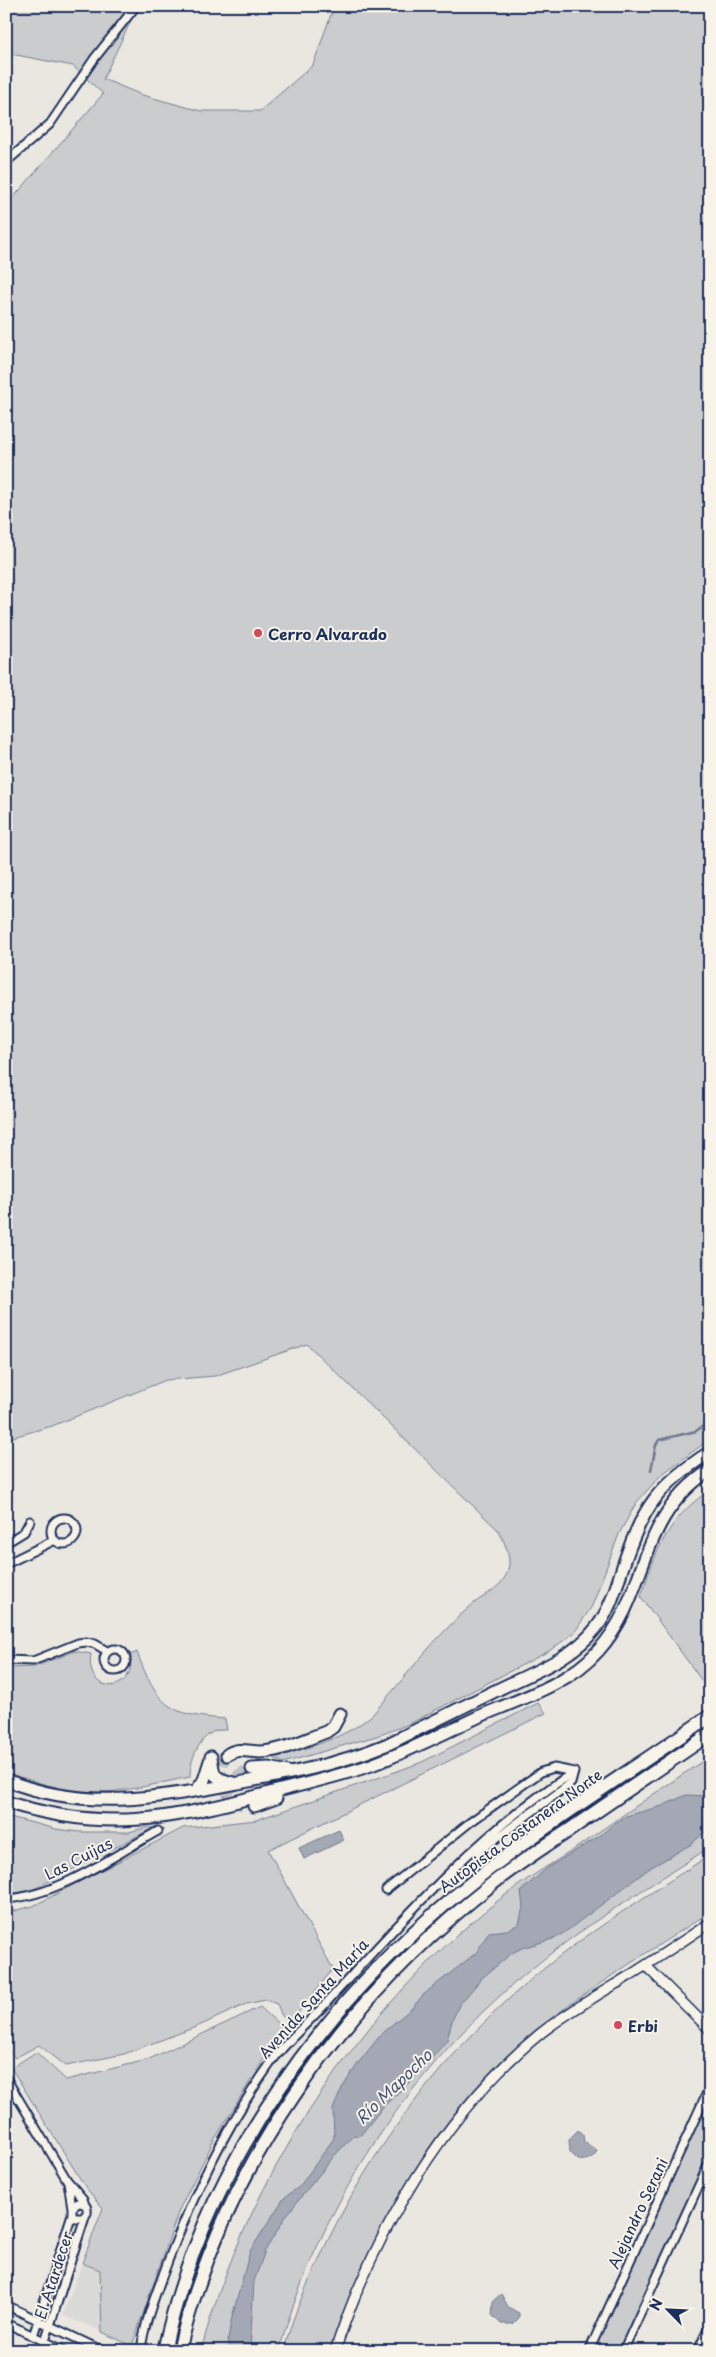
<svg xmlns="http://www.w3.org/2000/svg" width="716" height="2357" viewBox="0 0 716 2357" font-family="'Playpen Sans',sans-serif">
  <rect width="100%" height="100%" fill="#eae7e0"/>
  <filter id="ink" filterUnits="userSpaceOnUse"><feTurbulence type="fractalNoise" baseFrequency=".02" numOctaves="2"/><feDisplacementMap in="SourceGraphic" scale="10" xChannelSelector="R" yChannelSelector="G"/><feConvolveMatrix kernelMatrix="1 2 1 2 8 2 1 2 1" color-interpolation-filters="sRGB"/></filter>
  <g filter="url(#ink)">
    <path fill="#dadad6" d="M82,2263L100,2270L102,2332L63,2315Z"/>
    <path fill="#cbcccd" stroke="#737e96" d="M6,6H138L103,79L142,95L201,111H260L313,65L334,6H710V1439L661,1475L636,1503L619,1534L592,1606L574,1633L549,1651L409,1724L380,1735L283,1763L274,1758C309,1747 344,1739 372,1715C405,1678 435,1636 473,1604C485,1595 504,1586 508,1570C512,1557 504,1541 498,1530L307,1344L215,1376L166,1380L52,1426L6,1439V206L103,94L73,66L6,53Z
      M710,1490V1692L641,1597C656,1550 667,1519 710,1490Z
      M75,1651L91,1654C84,1698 138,1694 130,1655L137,1652C157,1706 168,1715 225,1719L227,1730C224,1730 218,1730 215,1731C198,1738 190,1761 190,1777C157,1783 122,1794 88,1792C60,1790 33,1781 6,1773V1668L34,1667Z
      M538,1703L546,1713L268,1850L333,1969L291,2022L282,2016L277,2004L266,2000L246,2004L201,2025L124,2054L66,2066L39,2045L15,2058L6,2047V1913L33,1906L183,1828L256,1820L395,1772L422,1762Z
      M710,1756V1847C649,1887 585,1924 529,1971C411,2067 320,2204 279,2351H201C247,2176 367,1998 512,1890C532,1875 553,1863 573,1850C618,1818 664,1787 710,1756Z
      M6,1816L56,1829L79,1832H129L147,1827L153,1828L36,1888L17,1893L6,1892Z
      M710,1855V1912C649,1952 585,1990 529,2036C518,2045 508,2057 497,2068C416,2149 368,2243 329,2351H284C291,2321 303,2293 316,2266C372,2139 465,2025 577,1943C620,1912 665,1884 710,1855Z
      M260,2007L283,2028L214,2140L179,2210L132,2346L102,2332L100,2270L82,2263L103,2208L86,2188L11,2068L36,2052L66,2080L147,2060Z
      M710,2096V2155L621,2351H591Z"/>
    <path fill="#a3a8b4" stroke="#6d7892" d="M710,1794V1828L690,1845L650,1868L568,1930L556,1938L522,1948L512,1953L482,1978L459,2005L452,2021L447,2040L423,2069L383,2107L360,2136L354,2135L335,2155L286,2216L265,2251L254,2281L250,2351H231L228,2340L231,2321L250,2251L284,2198L300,2186L334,2138L333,2109L342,2088L359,2062L383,2032L412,2008L424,1994L476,1953L489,1932L507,1930L519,1924L523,1907L521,1891L547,1868L601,1835L613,1824L626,1816L662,1806L686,1795L707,1796Z
      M339,1830L344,1840L304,1859L299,1848Z
      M578,2130L583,2135L584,2142L597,2150C594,2159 586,2161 578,2160L570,2152L569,2139Z
      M501,2294L509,2308L519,2313V2318L513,2324H501L492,2315L493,2301Z"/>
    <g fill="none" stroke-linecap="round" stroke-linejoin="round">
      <path stroke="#6d7892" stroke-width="2.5" d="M651,1470L656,1445L659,1440L696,1431L710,1421"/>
      <path stroke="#c1c2c6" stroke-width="11" stroke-dasharray="11 5.5" stroke-linecap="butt" d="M227,1755C213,1775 227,1810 254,1806
        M228,1791C232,1779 240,1771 252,1769"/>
      <defs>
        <path id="minor" d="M6,162L50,124L94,59L136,6
          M51 1531a13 13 0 1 1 26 0a13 13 0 1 1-26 0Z
          M6,1543L24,1532L30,1521
          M6,1564L55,1540
          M104 1660a11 11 0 1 1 22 0a11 11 0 1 1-22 0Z
          M6,1660L33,1661L78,1643L87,1642L95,1644L107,1651
          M478,1852L571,1783L574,1772
          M386,1890L469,1823L541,1772L554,1768L574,1772
          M6,1899C58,1896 113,1856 158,1831
          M6,2078L67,2180L83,2199L85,2205
          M68,2182L72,2208
          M6,2305L103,2351
          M6,2323L65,2351
          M33,2336L72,2214V2208L78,2203C85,2203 88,2206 87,2213L83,2218H75L72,2214
          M45,2341L85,2217
          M141,2351C144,2321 158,2289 168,2261C194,2193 226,2126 268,2067C285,2041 309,2023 329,2000C404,1918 479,1832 574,1772
          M589,2351L710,2086
          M623,2351L710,2161
          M698,2351L710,2324"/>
        <path id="tertiary" d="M646,1966L710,2030
          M335,2351C373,2234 445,2111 541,2033C567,2013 596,1996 624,1979C653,1961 681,1942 710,1923"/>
        <path id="primary" d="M227,1755C238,1747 249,1752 261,1752C283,1751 306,1739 326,1732L333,1727L340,1714
          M211,1757L214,1774L220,1779L233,1783
          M252,1769L269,1768L288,1772
          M6,1780C85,1812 158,1798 238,1783C290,1774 339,1764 388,1744C424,1726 461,1708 497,1690C531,1673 572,1659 596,1628C610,1610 616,1588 623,1566C642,1508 658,1485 710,1452
          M197,1790L204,1780L210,1761
          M6,1802C104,1833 169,1820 265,1794C300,1785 337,1777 371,1765C409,1751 444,1733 480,1716C520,1699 569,1684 598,1651C651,1593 634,1520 710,1470
          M254,1806L276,1798"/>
        <path id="motorway" d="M164,2351C205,2163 326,1997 476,1879C550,1821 632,1770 710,1716
          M179,2351C224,2165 343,2001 492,1884C517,1864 544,1847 571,1829C617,1797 663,1766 710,1734"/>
      </defs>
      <use href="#minor" stroke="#1b2f5e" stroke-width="11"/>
      <use href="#tertiary" stroke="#1b2f5e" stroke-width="12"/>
      <use href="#primary" stroke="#1b2f5e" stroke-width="15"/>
      <use href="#motorway" stroke="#1b2f5e" stroke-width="16"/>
      <use href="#minor" stroke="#f7f3e8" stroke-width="7"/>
      <use href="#tertiary" stroke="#f7f3e8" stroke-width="9"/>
      <use href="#primary" stroke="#f7f3e8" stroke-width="11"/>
      <use href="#motorway" stroke="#f7f3e8" stroke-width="12"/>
    </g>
  </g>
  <g fill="#d1495b" stroke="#f7f3e8" stroke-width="2">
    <circle cx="258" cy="633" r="5"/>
    <circle cx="618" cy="2025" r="5"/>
  </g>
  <g text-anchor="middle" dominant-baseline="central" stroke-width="4" stroke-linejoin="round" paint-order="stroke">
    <g font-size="15" font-weight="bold" fill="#1b2f5e" stroke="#f7f3e8" text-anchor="start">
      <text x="268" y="633">Cerro Alvarado</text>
      <text x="628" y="2025">Erbi</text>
    </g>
    <g font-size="15" fill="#1b2f5e" stroke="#f7f3e8">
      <text transform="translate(520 1830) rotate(-36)">Autopista Costanera Norte</text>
      <text transform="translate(78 1858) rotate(-27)">Las Cuijas</text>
      <text transform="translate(313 1998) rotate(-48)">Avenida Santa María</text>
      <text transform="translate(637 2213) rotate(-65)">Alejandro Serani</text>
      <text transform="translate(53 2275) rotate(-72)">El Atardecer</text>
    </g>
    <g font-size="16" font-style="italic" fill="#445378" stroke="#f7f3e8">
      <text transform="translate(393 2086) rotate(-44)">Río Mapocho</text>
    </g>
  </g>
  <rect width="716" height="2357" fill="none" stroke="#f7f3e8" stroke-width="25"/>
  <rect x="12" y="12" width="691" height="2332" fill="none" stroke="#1b2f5e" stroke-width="2" filter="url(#ink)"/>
  <g transform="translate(668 2310) rotate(294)" stroke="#f7f3e8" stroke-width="4" paint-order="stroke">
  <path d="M0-4L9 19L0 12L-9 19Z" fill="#1b2f5e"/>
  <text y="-8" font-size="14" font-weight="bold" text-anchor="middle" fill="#1b2f5e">N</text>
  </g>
</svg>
